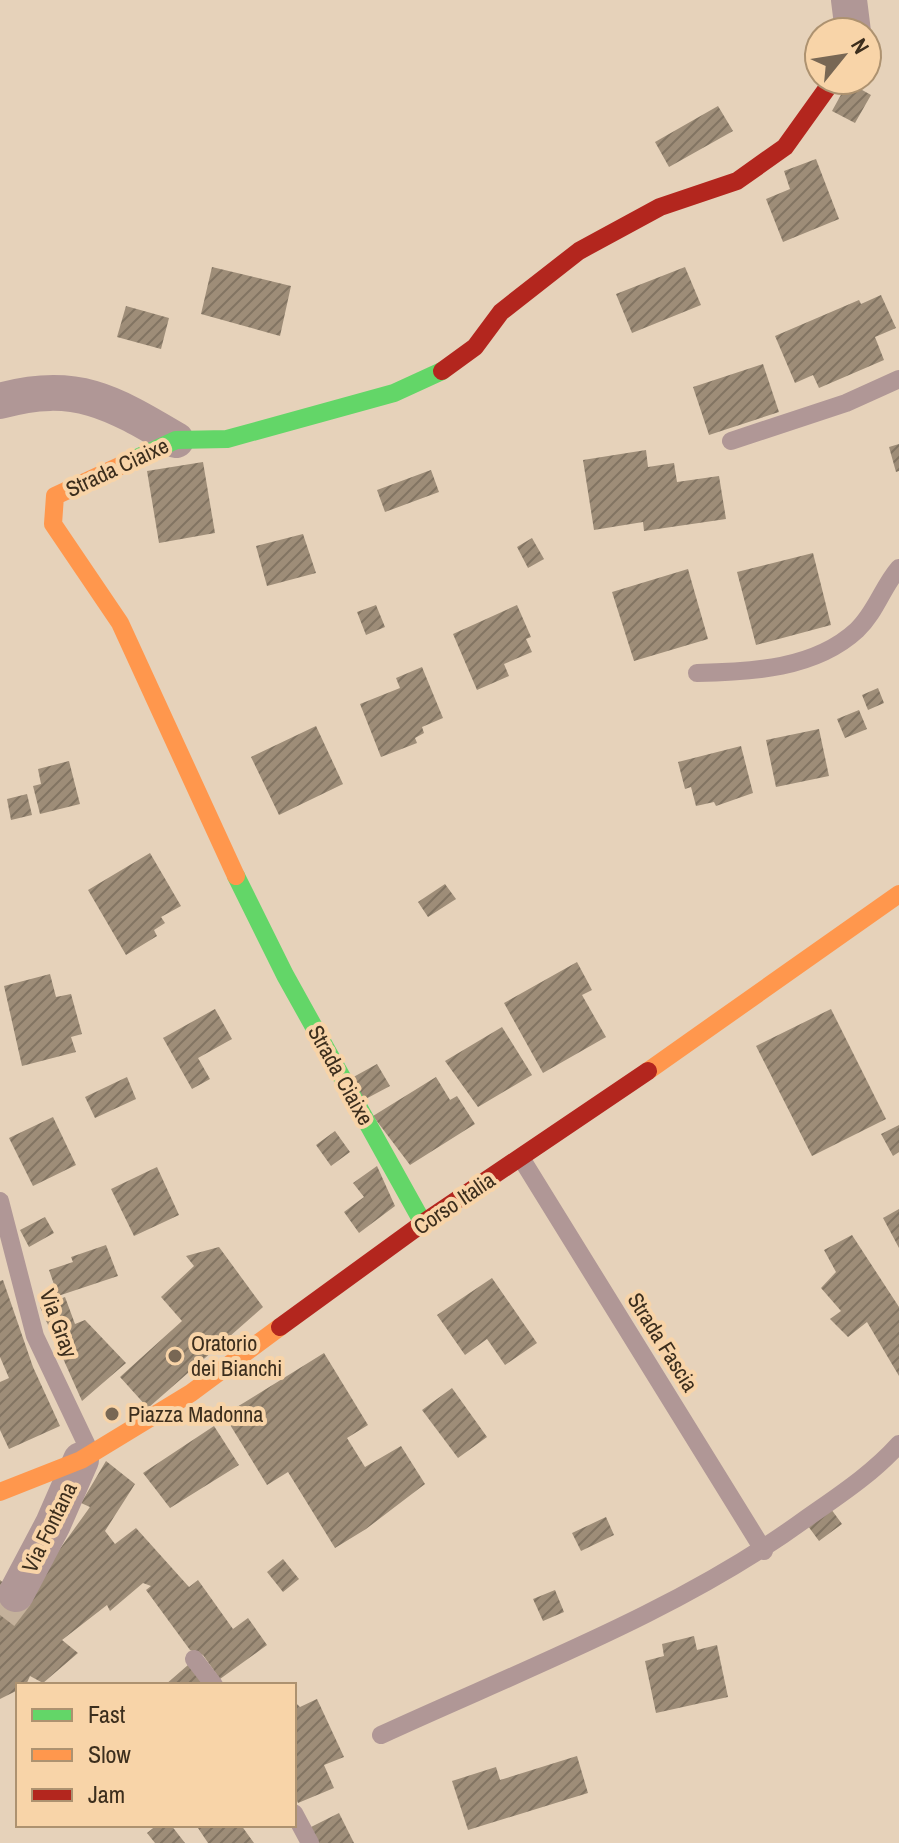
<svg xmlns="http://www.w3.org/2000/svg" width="899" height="1843" viewBox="0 0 899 1843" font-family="'Archivo Narrow',sans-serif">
  <defs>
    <pattern id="building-hatch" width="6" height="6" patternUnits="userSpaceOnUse" patternTransform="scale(2)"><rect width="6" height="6" fill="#9e8d78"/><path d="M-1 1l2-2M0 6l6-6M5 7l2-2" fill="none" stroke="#827462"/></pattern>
  </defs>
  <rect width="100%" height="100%" fill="#e6d2ba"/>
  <path fill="url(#building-hatch)" d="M848,82L871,95L855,123L832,111Z
    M718,106L733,131L669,167L655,142Z
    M816,159L839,219L783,242L766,199L790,189L784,171Z
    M212,267L291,286L280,336L201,314Z
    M685,267L701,305L632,333L616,294Z
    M881,295L896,328L875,337L884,360L819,388L813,375L795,383L775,336L859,300L861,304Z
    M126,306L169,318L161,349L117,337Z
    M763,364L779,412L709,435L693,387Z
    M899,444V471L896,472L889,447Z
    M646,450L648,467L674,463L677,482L719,476L726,519L644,531L643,522L594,530L583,460Z
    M203,462L215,533L159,543L147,471Z
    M431,470L439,492L385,512L377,490Z
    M303,534L316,573L267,586L256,546Z
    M532,538L544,559L528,568L517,547Z
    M813,553L831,625L756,645L737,572Z
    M688,569L708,639L634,661L612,592Z
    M376,605L385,627L366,635L357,612Z
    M517,605L531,637L526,639L532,652L504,664L509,676L477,690L453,634Z
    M422,667L443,718L422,727L424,733L415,738L417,743L381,757L360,704L400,688L396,678Z
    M878,688L884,703L868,710L862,695Z
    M859,710L867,729L845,738L837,719Z
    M316,726L343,784L279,815L251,757Z
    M819,729L829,776L776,787L766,740Z
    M741,746L753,793L716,806L714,802L696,806L691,787L685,789L678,762Z
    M69,761L80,804L40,814L33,786L41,784L38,769Z
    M27,794L32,815L11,820L7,799Z
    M150,853L181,906L161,917L165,923L154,930L157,936L126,955L88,890Z
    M445,884L456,899L428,917L418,902Z
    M577,962L592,990L582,995L606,1037L543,1073L504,1003Z
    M50,974L56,997L71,994L82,1034L71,1037L76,1052L22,1066L4,986Z
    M215,1009L232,1039L198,1058L210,1079L192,1089L163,1038Z
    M831,1009L886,1119L812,1156L756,1046Z
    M502,1027L532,1075L478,1107L445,1061Z
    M377,1064L390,1086L360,1102L348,1080Z
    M127,1077L136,1099L95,1118L85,1097Z
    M436,1077L450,1100L457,1096L475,1124L410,1165L373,1116Z
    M53,1117L76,1165L33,1186L9,1138Z
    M899,1125V1152L893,1156L881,1134Z
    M335,1131L350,1152L331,1166L316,1145Z
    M377,1166L395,1206L359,1233L344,1212L364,1197L353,1183Z
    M157,1167L179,1215L134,1236L111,1189Z
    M899,1209V1248L883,1218Z
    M45,1217L54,1233L29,1247L20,1230Z
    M852,1235L899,1307V1376L867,1322L848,1337L830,1319L841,1311L821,1288L836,1272L824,1250Z
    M106,1245L118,1276L58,1296L49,1270L73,1262L71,1257Z
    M219,1247L263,1307L148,1408L120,1377L182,1321L161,1297L194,1266L186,1256Z
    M492,1278L537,1343L505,1365L487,1339L465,1355L437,1315Z
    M3,1280L33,1367L60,1426L9,1449L0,1430V1382L9,1378L0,1357V1281Z
    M65,1297L75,1324L85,1320L126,1363L82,1401L40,1307Z
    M324,1353L368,1425L347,1438L365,1467L401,1446L425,1484L366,1529L335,1548L288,1472L267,1485L224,1415Z
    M452,1388L487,1437L458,1458L422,1410Z
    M214,1426L239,1465L170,1508L143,1473Z
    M106,1461L135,1484L105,1531L115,1544L136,1528L189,1587L198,1580L233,1629L248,1618L267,1645L220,1679L203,1655L190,1650L146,1590L151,1586L143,1583L110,1611L107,1605L62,1640L78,1653L43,1683L30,1676L26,1685H18V1690L0,1699V1580L23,1600L90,1507L81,1503Z
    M831,1509L842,1524L819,1541L808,1526Z
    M606,1517L614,1535L581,1551L572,1533Z
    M283,1559L299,1579L283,1592L267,1572Z
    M555,1590L564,1612L543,1621L533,1599Z
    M694,1636L697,1650L717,1645L728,1697L656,1713L645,1661L664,1656L662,1644Z
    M188,1665L205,1685H165Z
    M317,1699L344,1757L324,1765L334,1788L298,1803L294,1794V1701L300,1707Z
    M577,1756L588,1793L468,1830L452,1781L496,1767L500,1780Z
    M339,1813L354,1843H316L309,1828Z
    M157,1825H171L185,1843H155L147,1833Z
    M196,1825H241L254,1843H208Z"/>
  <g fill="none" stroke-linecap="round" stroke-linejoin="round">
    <path stroke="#c4b19b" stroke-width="36" stroke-dasharray="36 18" stroke-linecap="butt" d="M0,1615L16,1594"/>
    <path stroke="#b09796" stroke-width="18" d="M731,441L846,403L899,379
      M697,673C751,672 815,669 857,630C876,612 883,586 899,568
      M521,1158L764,1551
      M0,1201L35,1336L91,1454
      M194,1659L214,1685
      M381,1735C522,1670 679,1611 804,1520C838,1496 871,1475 899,1444
      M294,1813L310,1843"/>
    <path stroke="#b09796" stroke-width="36" d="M849,0L853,32
      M0,401C75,380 112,402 176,440
      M16,1594L53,1524L81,1460"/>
    <path stroke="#63d668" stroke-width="18" d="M124,464L176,440L227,439L394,393L442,371
      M236,876L285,975L423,1223"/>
    <path stroke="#ff974d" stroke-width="18" d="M124,464L55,496L53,524L120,623L236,876
      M648,1071L899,894
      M0,1492L81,1460L191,1393L280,1327"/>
    <path stroke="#b3261e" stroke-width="18" d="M442,371L475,347L501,312L579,251L660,207L737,181L785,147L833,80
      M280,1327L423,1223L648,1071"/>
  </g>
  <g fill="#786754" stroke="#f8d4a8" stroke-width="3">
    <circle cx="175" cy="1356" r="8"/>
    <circle cx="112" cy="1414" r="8"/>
  </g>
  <g text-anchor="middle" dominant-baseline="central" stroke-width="8" stroke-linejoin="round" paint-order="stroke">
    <g font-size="22" fill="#3c2e1d" stroke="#f8d4a8">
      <text transform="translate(117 467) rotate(-25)">Strada Ciaixe</text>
      <text transform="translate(341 1075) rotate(61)">Strada Ciaixe</text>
      <text transform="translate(454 1203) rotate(-34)">Corso Italia</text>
      <text transform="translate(59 1323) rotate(70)">Via Gray</text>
      <text transform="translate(663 1342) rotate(58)">Strada Fascia</text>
      <text transform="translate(49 1527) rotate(-64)">Via Fontana</text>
    </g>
    <g font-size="22" fill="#3c2e1d" stroke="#f8d4a8" text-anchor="start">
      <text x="191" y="1343">Oratorio<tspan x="191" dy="25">dei Bianchi</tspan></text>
      <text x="128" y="1414">Piazza Madonna</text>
    </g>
  </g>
  <rect x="16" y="1683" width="280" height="144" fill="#f8d4a8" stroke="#ad9270" stroke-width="2"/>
  <rect x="32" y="1709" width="40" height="12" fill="#63d668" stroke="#ad9270" stroke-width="2"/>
  <text x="88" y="1723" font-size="24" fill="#3c2e1d">Fast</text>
  <rect x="32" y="1749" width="40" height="12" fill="#ff974d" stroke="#ad9270" stroke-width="2"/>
  <text x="88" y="1763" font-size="24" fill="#3c2e1d">Slow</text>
  <rect x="32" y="1789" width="40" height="12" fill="#b3261e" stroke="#ad9270" stroke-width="2"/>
  <text x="88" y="1803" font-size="24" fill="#3c2e1d">Jam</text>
  <g transform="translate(843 56) rotate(60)"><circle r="38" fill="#f8d4a8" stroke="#ad9270" stroke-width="2"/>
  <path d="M0-6L14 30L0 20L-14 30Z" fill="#786754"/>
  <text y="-12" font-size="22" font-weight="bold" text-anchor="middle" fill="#3c2e1d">N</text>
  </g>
</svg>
